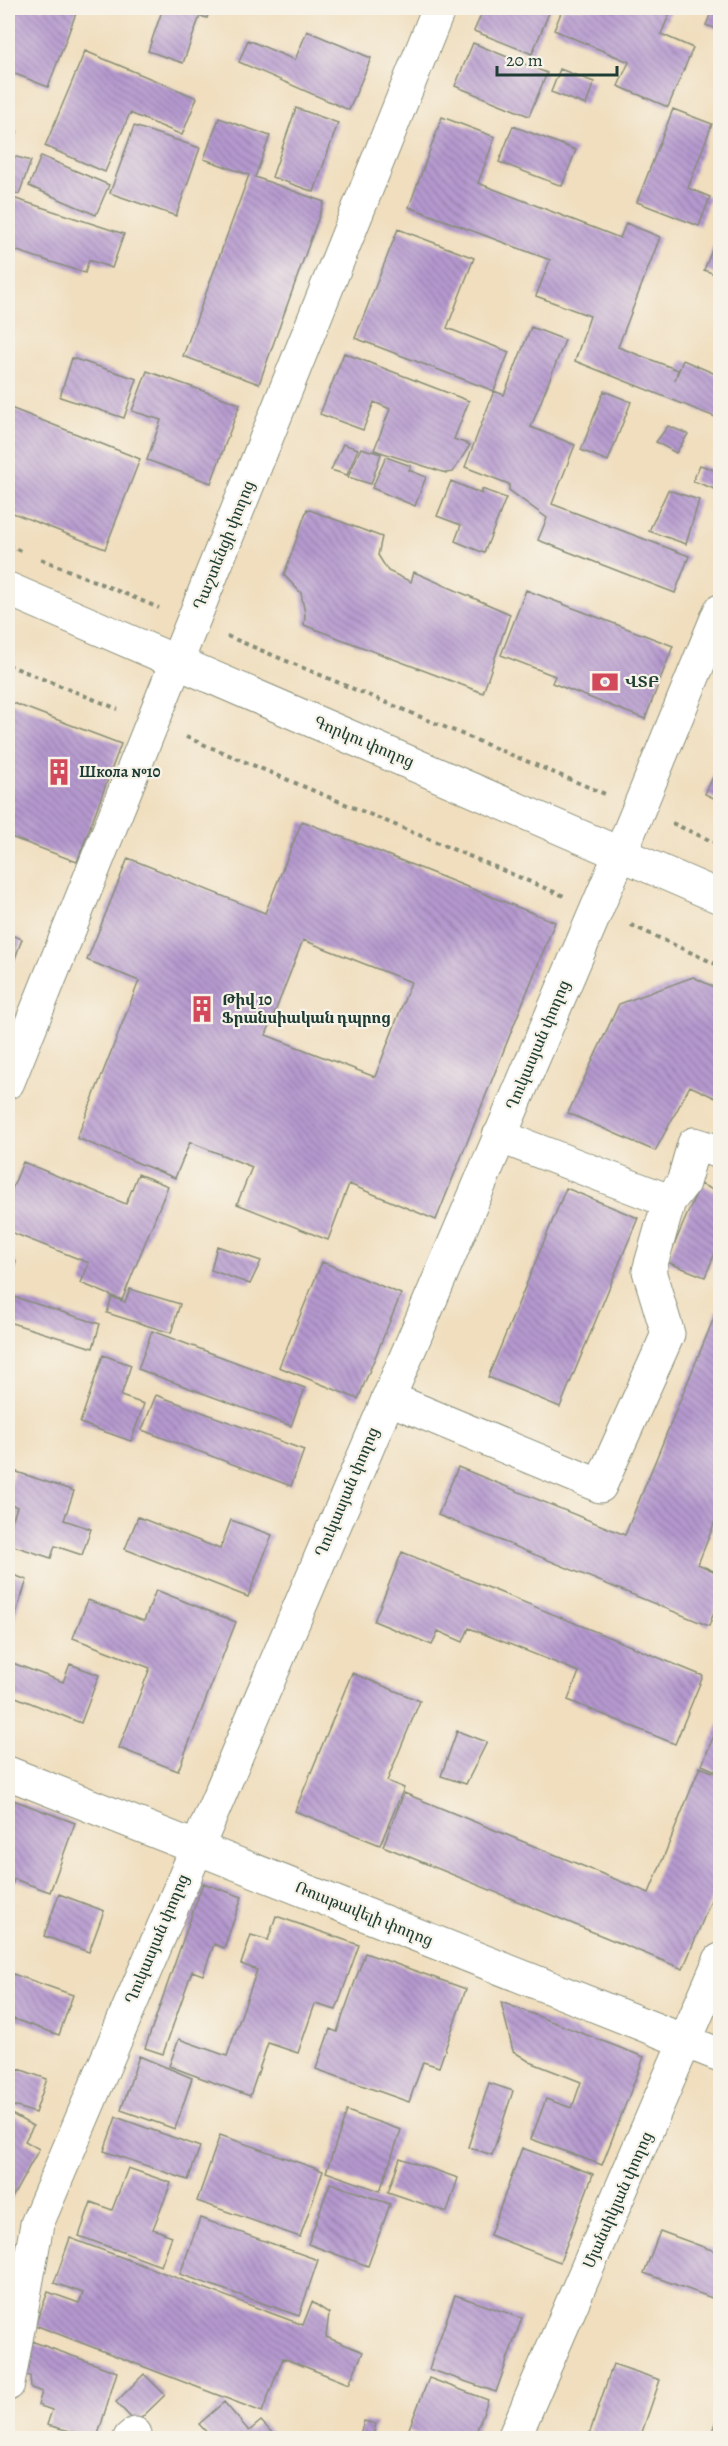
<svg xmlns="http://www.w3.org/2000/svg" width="728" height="2446" viewBox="0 0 728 2446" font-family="Alegreya,'Noto Serif Armenian',serif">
  <defs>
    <pattern id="building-back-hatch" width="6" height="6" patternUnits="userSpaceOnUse" patternTransform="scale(1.5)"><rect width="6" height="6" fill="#b599cf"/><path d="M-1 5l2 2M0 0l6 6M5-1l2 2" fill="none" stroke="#937ea9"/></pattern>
  </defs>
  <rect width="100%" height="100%" fill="#f7f3e8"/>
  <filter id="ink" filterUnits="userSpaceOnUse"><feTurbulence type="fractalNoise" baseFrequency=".0167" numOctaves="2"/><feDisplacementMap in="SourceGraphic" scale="12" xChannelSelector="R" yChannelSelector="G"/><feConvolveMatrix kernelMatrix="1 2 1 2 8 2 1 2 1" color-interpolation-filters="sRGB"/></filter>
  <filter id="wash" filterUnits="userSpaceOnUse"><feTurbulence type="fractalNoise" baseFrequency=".008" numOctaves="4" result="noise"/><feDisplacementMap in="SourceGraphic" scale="24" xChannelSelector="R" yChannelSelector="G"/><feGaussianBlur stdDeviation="1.35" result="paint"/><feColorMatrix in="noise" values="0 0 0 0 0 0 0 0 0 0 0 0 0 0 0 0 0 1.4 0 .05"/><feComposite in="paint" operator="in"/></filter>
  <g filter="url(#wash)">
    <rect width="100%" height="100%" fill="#f0debe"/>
    <g id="blocks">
      <path fill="url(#building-back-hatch)" fill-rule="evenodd" d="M8,8H78L48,87L8,71Z
        M163,8H210L207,18L200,16L183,63L148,51Z
        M484,8H551L532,54L474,31Z
        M563,8H672L661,34L693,48L668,107L618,86L629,62L554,30Z
        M713,8H720V30L706,25Z
        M307,31L371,58L349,110L239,62L248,40L295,60Z
        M473,43L547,73L529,116L455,86Z
        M85,51L197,98L182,135L130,113L105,172L45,146Z
        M560,69L594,82L586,105L551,92Z
        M296,108L338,123L314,192L272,177Z
        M673,109L712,124L688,188L710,197L699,226L637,202Z
        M442,117L495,137L478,183L620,238L626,223L660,237L618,347L678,370L675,380L683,360L720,376V419L575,361L590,316L536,296L550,260L409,207Z
        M219,118L270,136L255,177L324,202L259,384L183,356L249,175L204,159Z
        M134,126L200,148L176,216L110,193Z
        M513,126L576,150L562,186L499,162Z
        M8,128L17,132L8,155Z
        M13,156L31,161L19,194L11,192L8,201V168Z
        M41,156L109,185L96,215L29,186Z
        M10,197L124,234L112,268L89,260L85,273L8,248Z
        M398,229L474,258L447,328L509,352L494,391L504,395L531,327L565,340L531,427L575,445L552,504L689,556L675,593L538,540L547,518L509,490V484L465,467L494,391L355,338Z
        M720,230V276L704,270Z
        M344,353L469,401L454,439L470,445L453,472L446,473L374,450L390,409L374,402L363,430L320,414Z
        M72,358L137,379L124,418L60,397Z
        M147,371L240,404L211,483L147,460L161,420L132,411Z
        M604,391L631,402L608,461L581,450Z
        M8,407L140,459L105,549L8,511Z
        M668,426L688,434L676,453L656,442Z
        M343,444L358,449L347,475L331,470Z
        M361,448L381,454L371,484L348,477Z
        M386,457L411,466L409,470L426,477L415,506L372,488Z
        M700,465L720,472V491L693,481Z
        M451,481L482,494V489L506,498L484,553L455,541L461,525L437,516Z
        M668,490L699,500L686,544L649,531Z
        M307,509L382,537L378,555L388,571L411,582L414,572L510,614L483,693L304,625L305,614L301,593L284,575Z
        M526,590L673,646L645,719L552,683L555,676L501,655Z
        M8,701L121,744L77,862L8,836V819L13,803L8,801Z
        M720,762V801L705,794Z
        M302,821L555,922L436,1220L349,1184L328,1240L237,1204L252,1167L190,1142L175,1178L77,1138L139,981L87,960L128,858L265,913ZM303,940L411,982L375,1077L266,1035Z
        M8,934L22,939L8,978Z
        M693,977L720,990V1100L690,1086L655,1151L568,1113L619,1004Z
        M23,1162L126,1204L138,1174L168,1186L122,1300L81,1283L89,1263L8,1231V1199Z
        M700,1184L720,1193V1241L705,1277L667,1262Z
        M566,1188L638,1218L560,1407L488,1377Z
        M217,1246L261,1261L250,1284L211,1270Z
        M8,1258L16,1261L8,1287Z
        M322,1262L401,1294L358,1399L279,1367Z
        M130,1289L180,1304L171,1333L107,1313L112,1297L125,1302Z
        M8,1295L100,1324L93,1348L8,1322Z
        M720,1303V1509L698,1564L720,1574V1596L709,1626L438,1515L458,1467L625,1535Z
        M152,1331L305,1388L291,1426L138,1369Z
        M103,1355L131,1365L121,1396L144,1404L131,1441L80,1423Z
        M156,1395L304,1450L291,1486L142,1430Z
        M14,1471L74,1491L64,1520L91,1529L82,1555L55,1546L51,1558L8,1544V1533L17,1507L8,1503V1491Z
        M138,1517L220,1549L231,1520L272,1535L248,1597L125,1549Z
        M402,1552L703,1676L675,1744L568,1700L579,1672L469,1628L463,1642L438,1631L432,1645L374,1621Z
        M8,1573L27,1580L12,1625L8,1624Z
        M156,1590L236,1622L178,1771L119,1748L150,1668L73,1638L88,1600L144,1621Z
        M10,1662L63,1682L70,1664L99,1675L81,1723L8,1694V1669Z
        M352,1673L420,1701L387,1781L404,1788L380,1845L295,1811Z
        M720,1720V1773L702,1765Z
        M457,1731L487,1742L466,1784L441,1776Z
        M700,1767L720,1775V1878L683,1969L383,1846L404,1793L649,1893Z
        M8,1798L75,1823L50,1892L14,1879L10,1890L8,1889Z
        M203,1883L242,1897L224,1948L214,1944L203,1975L192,1971L163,2054L145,2048Z
        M59,1894L104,1911L89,1952L44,1936Z
        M276,1916L359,1945L336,2010L315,2004L298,2053L268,2043L250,2096L169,2066L179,2039L227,2056L257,1970L241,1964L251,1935L268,1940Z
        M365,1953L466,1989L439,2067L423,2062L409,2102L316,2069L330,2029L337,2032Z
        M13,1974L73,1995L59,2035L8,2017V1989Z
        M501,2002L644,2057L602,2165L531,2139L546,2099L572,2108L581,2082L530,2062L513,2051Z
        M139,2056L192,2078L175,2129L121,2110Z
        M19,2069L47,2079L35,2113L8,2104Z
        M489,2083L513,2091L492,2155L468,2147Z
        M347,2111L401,2130L380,2191L326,2172Z
        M8,2112L33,2126L25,2141L39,2149L8,2205Z
        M720,2112V2128L715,2125Z
        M116,2117L200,2147L188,2180L104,2151Z
        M220,2135L323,2171L300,2237L197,2201Z
        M522,2148L593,2174L560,2262L490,2235Z
        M400,2158L458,2178L447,2212L388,2192Z
        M128,2168L171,2183L153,2229L172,2236L161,2266L79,2236L91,2202L112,2210Z
        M330,2183L390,2204L368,2266L308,2244Z
        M200,2218L318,2260L299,2316L180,2274Z
        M660,2231L720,2253V2301L644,2273Z
        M70,2238L303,2325L312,2302L329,2313L326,2337L363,2352L349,2384L283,2358L262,2412L35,2325L48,2292L79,2303L83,2293L54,2283Z
        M455,2295L522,2318L496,2392L429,2369Z
        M31,2341L117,2372L97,2438L47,2425L52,2410L38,2405L42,2392L31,2388L30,2376L21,2374Z
        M613,2364L660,2380L640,2438H588Z
        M144,2374L165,2395L136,2423L116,2402Z
        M429,2378L488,2400L474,2438H428L408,2431Z
        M224,2402L249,2431L261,2421L277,2438H212L199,2424Z
        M718,2417L720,2438H711Z
        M364,2421L376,2424L372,2438H359Z"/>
    </g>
  </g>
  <g filter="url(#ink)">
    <use href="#blocks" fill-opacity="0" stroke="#888e79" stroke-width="1.5"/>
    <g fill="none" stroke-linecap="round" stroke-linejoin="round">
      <defs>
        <path id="minor" d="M8,1082L439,8
          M499,1136L669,1201L683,1183L694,1144L720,1152
          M388,1398L600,1486L668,1334L649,1271L669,1201
          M8,1773L720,2055
          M8,2384L37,2224L621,852L720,611
          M130,2438L135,2434
          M514,2438L720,1960"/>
        <path id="major" d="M8,589L720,897"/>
      </defs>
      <use href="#minor" stroke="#888e79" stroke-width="35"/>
      <use href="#major" stroke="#888e79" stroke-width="35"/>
      <path stroke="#888e79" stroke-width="4" stroke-dasharray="4.5 4.5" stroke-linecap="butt" d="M8,545L23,552
        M41,559L159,608
        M227,636L605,794
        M8,665L118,709
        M186,737L564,896
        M672,823L720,845
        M631,925L720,966"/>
      <use href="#minor" stroke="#fff" stroke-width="33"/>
      <use href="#major" stroke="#fff" stroke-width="33"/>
    </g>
  </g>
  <defs>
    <symbol id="bank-bare" viewBox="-9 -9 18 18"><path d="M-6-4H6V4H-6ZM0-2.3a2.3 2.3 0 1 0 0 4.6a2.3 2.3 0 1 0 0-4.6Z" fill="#d1495b" stroke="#f7f3e8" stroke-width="2.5" paint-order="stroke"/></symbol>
    <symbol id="building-bare" viewBox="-9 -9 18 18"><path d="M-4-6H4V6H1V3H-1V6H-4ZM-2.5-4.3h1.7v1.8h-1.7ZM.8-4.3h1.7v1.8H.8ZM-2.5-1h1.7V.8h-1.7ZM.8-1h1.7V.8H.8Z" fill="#d1495b" stroke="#f7f3e8" stroke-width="2.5" paint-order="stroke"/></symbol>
  </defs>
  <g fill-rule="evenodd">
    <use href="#bank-bare" x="586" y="663" width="38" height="38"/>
    <use href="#building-bare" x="40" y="753" width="38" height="38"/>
    <use href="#building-bare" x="183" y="990" width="38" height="38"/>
  </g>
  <g text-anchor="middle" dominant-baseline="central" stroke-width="4.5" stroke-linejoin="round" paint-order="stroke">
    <g font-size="16" fill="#1f3d34" stroke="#f7f3e8">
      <text transform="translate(224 545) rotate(-68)">Դաշտենցի փողոց</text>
      <text transform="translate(364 742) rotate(23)">Գորկու փողոց</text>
      <text transform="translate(538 1045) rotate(-67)">Ղուկասյան փողոց</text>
      <text transform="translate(347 1492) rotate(-67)">Ղուկասյան փողոց</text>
      <text transform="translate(364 1914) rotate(22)">Ռուսթավելի փողոց</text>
      <text transform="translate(157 1939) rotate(-67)">Ղուկասյան փողոց</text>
      <text transform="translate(618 2200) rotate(-66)">Մյանսիկյան փողոց</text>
    </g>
    <g font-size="16" font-weight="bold" fill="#1f3d34" stroke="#f7f3e8" text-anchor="start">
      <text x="625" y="682">ՎՏԲ</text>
      <text x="79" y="772">Школа №10</text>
      <text x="222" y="1000">Թիվ 10<tspan x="222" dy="18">Ֆրանսիական դպրոց</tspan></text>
    </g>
  </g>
  <rect width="728" height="2446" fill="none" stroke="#f7f3e8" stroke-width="30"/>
  <path d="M497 66v9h120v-9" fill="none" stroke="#1f3d34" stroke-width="3"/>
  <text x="506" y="66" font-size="18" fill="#1f3d34" stroke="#f7f3e8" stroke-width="4.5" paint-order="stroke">20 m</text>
</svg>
